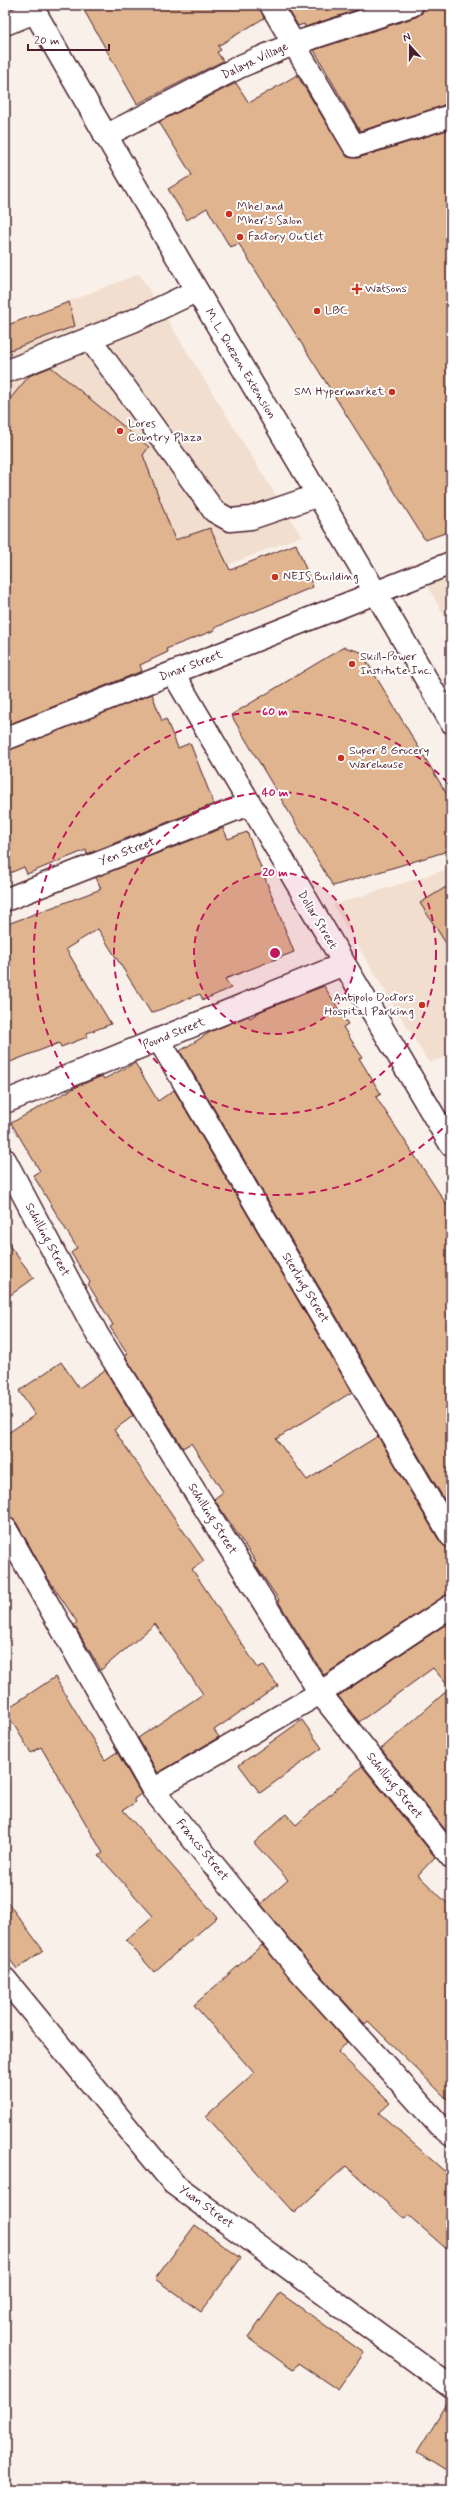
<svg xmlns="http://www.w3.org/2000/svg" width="456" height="2494" viewBox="0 0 456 2494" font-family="Mynerve,sans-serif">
  <rect width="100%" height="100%" fill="#f9f0e9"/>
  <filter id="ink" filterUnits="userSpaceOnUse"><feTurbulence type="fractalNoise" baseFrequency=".025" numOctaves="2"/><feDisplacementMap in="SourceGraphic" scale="8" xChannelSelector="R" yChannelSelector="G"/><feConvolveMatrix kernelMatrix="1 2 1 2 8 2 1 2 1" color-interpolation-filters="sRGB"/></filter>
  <g filter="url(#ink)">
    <path fill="#f1dece" d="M139,274L301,536L5,653V326Z
      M451,574V628L426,583Z
      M451,868V1055L429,1063L333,905Z"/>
    <path fill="#dfb48f" stroke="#4a1f2b" d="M81,5H259L264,18L218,46L221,50L217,52L223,61L137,104Z
      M286,5H372L305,27L304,24L298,26Z
      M424,5H451V101L439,107L360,131L314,50L416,17L422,13Z
      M297,75L347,157L358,158L447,130L451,140V531L425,540L239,244L230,247L207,208L187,220L168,189L192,175L159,122L236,83L249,103Z
      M69,302L75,326L5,352V326Z
      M51,367L149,447L143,455L175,540L210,528L230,570L296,544L313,587L214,628L215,630L166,649L168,652L140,665L142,671L5,726V405L29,376Z
      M344,647L361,652L451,801V850L333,886L231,715Z
      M152,694L162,721L166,719L178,748L190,743L214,804L87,854L86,850L27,874L24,867L5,875V751Z
      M223,828L228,839L247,832L294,952L225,979L231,988L203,1000L200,994L151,1013L98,929L66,949L111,1024L87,1033V1037L61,1047L59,1043L5,1064V925L101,889L96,877Z
      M451,884V951L420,903Z
      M324,986L348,1024L343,1027L362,1057L359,1058L381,1094L376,1097L451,1211V1511L180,1051L212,1031L248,1016L250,1018L261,1011Z
      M135,1063L158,1101L174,1090L352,1392L276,1439L307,1480L378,1436L440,1542L451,1548V1594L444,1596L324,1675L278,1601L279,1600L254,1563L256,1562L214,1499L223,1492L191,1443L183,1448L125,1356L128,1354L110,1327L113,1325L88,1284L90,1282L71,1253L77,1248L33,1175L40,1171L11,1123L76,1087L102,1076L104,1079Z
      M5,1240L34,1278L5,1299Z
      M61,1362L79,1388L105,1370L133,1416L114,1430L204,1561L192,1569L258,1668L263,1665L278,1686L214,1730L219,1737L158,1773L138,1738L203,1694L155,1624L101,1670L74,1625L77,1622L47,1577L16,1522L5,1516V1435L35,1415L19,1391Z
      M451,1621V1837L381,1749L450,1688L433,1668L359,1722L338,1696Z
      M55,1677L105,1760L117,1752L141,1794L134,1799L136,1802L123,1810L217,1917L154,1972L126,1940L153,1916L99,1856L103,1853L41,1747L31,1753L5,1710Z
      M302,1720L322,1748L260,1793L239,1765Z
      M362,1766L435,1857L418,1875L451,1907V2103L368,2021L365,2024L306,1960L261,1904L288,1880L254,1843L286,1814L296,1825Z
      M5,1899L43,1950L17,1969L5,1953Z
      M262,1945L347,2042L338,2052L390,2103L379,2113L451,2177V2253L408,2215L405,2219L346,2166L294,2213L206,2116L254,2073L194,2005Z
      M195,2225L241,2258L201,2312L155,2279Z
      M280,2293L364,2353L338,2390L298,2363L293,2370L248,2338Z
      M450,2399H451V2474L417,2453Z"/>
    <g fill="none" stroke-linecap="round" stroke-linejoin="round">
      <defs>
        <path id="minor" d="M271,5L354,146L451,116
          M5,24L35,12
          M105,136L241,66L293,44L412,5
          M90,339L214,511L230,520L251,518L319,495
          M5,372L133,321L196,291
          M173,673L451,1145
          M5,739L451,563
          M5,900L249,804
          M159,1040L451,1536
          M5,1102L344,964
          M5,1160L97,1334L320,1693L451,1857
          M5,1528L153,1790L297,1968L439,2125L451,2135
          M153,1790L320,1693L451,1606
          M5,1979L174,2184L451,2387"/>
        <path id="major" d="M31,5C167,246 313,482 451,722"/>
      </defs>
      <use href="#minor" stroke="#4a1f2b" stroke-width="25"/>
      <use href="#major" stroke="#4a1f2b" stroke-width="25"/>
      <use href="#minor" stroke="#fff" stroke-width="22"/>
      <use href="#major" stroke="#fff" stroke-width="22"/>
    </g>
  </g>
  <circle cx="275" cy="953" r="81" fill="#c2185b" fill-opacity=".12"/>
  <g fill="none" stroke="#c2185b" stroke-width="2" stroke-dasharray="7 5">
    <circle cx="275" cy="953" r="81"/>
    <circle cx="275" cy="953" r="161"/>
    <path d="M451 1120A242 242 0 1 1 451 786"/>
  </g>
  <g fill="#c8321e" stroke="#fff" stroke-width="1.5">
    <circle cx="229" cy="214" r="4"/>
    <circle cx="240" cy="237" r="4"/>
    <path d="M355 283h4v4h4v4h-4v4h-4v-4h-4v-4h4z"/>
    <circle cx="317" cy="311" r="4"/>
    <circle cx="392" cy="392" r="4"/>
    <circle cx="120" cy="431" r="4"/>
    <circle cx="275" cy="577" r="4"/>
    <circle cx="352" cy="664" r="4"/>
    <circle cx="341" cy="758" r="4"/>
    <circle cx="422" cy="1005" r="4"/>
  </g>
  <g text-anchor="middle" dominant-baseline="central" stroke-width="4" stroke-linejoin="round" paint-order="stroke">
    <g font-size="12" fill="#4a1f2b" stroke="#fff">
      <text transform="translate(255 61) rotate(-25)">Dalaya Village</text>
      <text transform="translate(240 364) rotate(59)">M. L. Quezon Extension</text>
      <text transform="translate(191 666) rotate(-21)">Dinar Street</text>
      <text transform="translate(127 852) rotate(-21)">Yen Street</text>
      <text transform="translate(317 920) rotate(59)">Dollar Street</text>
      <text transform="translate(174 1034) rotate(-22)">Pound Street</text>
      <text transform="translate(47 1240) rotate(62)">Schilling Street</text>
      <text transform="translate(305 1288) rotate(59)">Sterling Street</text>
      <text transform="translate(212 1519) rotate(58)">Schilling Street</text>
      <text transform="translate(394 1786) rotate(51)">Schilling Street</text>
      <text transform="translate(202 1850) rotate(51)">Francs Street</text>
      <text transform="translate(206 2207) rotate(36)">Yuan Street</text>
    </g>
    <g font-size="12" fill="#4a1f2b" stroke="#fff" text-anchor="start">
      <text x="237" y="207">Mhel and<tspan x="237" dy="14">Mher's Salon</tspan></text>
      <text x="248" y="237">Factory Outlet</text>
      <text x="365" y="289">Watsons</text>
      <text x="325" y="311">LBC</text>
      <text x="384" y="392" text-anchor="end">SM Hypermarket</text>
      <text x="128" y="424">Lores<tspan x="128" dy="14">Country Plaza</tspan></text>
      <text x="283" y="577">NEIS Building</text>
      <text x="360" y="657">Skill-Power<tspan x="360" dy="14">Institute Inc.</tspan></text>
      <text x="349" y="751">Super 8 Grocery<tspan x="349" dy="14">Warehouse</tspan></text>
      <text x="414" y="998" text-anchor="end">Antipolo Doctors<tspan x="414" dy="14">Hospital Parking</tspan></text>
    </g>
  </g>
  <circle cx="275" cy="953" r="6" fill="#c2185b" stroke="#fff" stroke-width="2"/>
  <g font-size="12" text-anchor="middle" font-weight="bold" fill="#c2185b" stroke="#fff" stroke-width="4" stroke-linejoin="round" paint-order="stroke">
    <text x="275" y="715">60 m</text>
    <text x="275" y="796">40 m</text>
    <text x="275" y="876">20 m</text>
  </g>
  <rect width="456" height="2494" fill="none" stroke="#fff" stroke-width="20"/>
  <rect x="10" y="10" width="436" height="2474" fill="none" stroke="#4a1f2b" stroke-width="1.5" filter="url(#ink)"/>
  <g transform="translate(410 46) rotate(339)" stroke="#ffffff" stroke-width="3" paint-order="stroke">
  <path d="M0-3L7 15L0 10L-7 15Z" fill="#4a1f2b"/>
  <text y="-6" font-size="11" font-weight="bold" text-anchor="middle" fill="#4a1f2b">N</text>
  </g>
  <path d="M28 44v6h81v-6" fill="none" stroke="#4a1f2b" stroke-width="2"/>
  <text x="34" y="44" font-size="12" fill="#4a1f2b" stroke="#ffffff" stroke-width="3" paint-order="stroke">20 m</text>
</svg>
